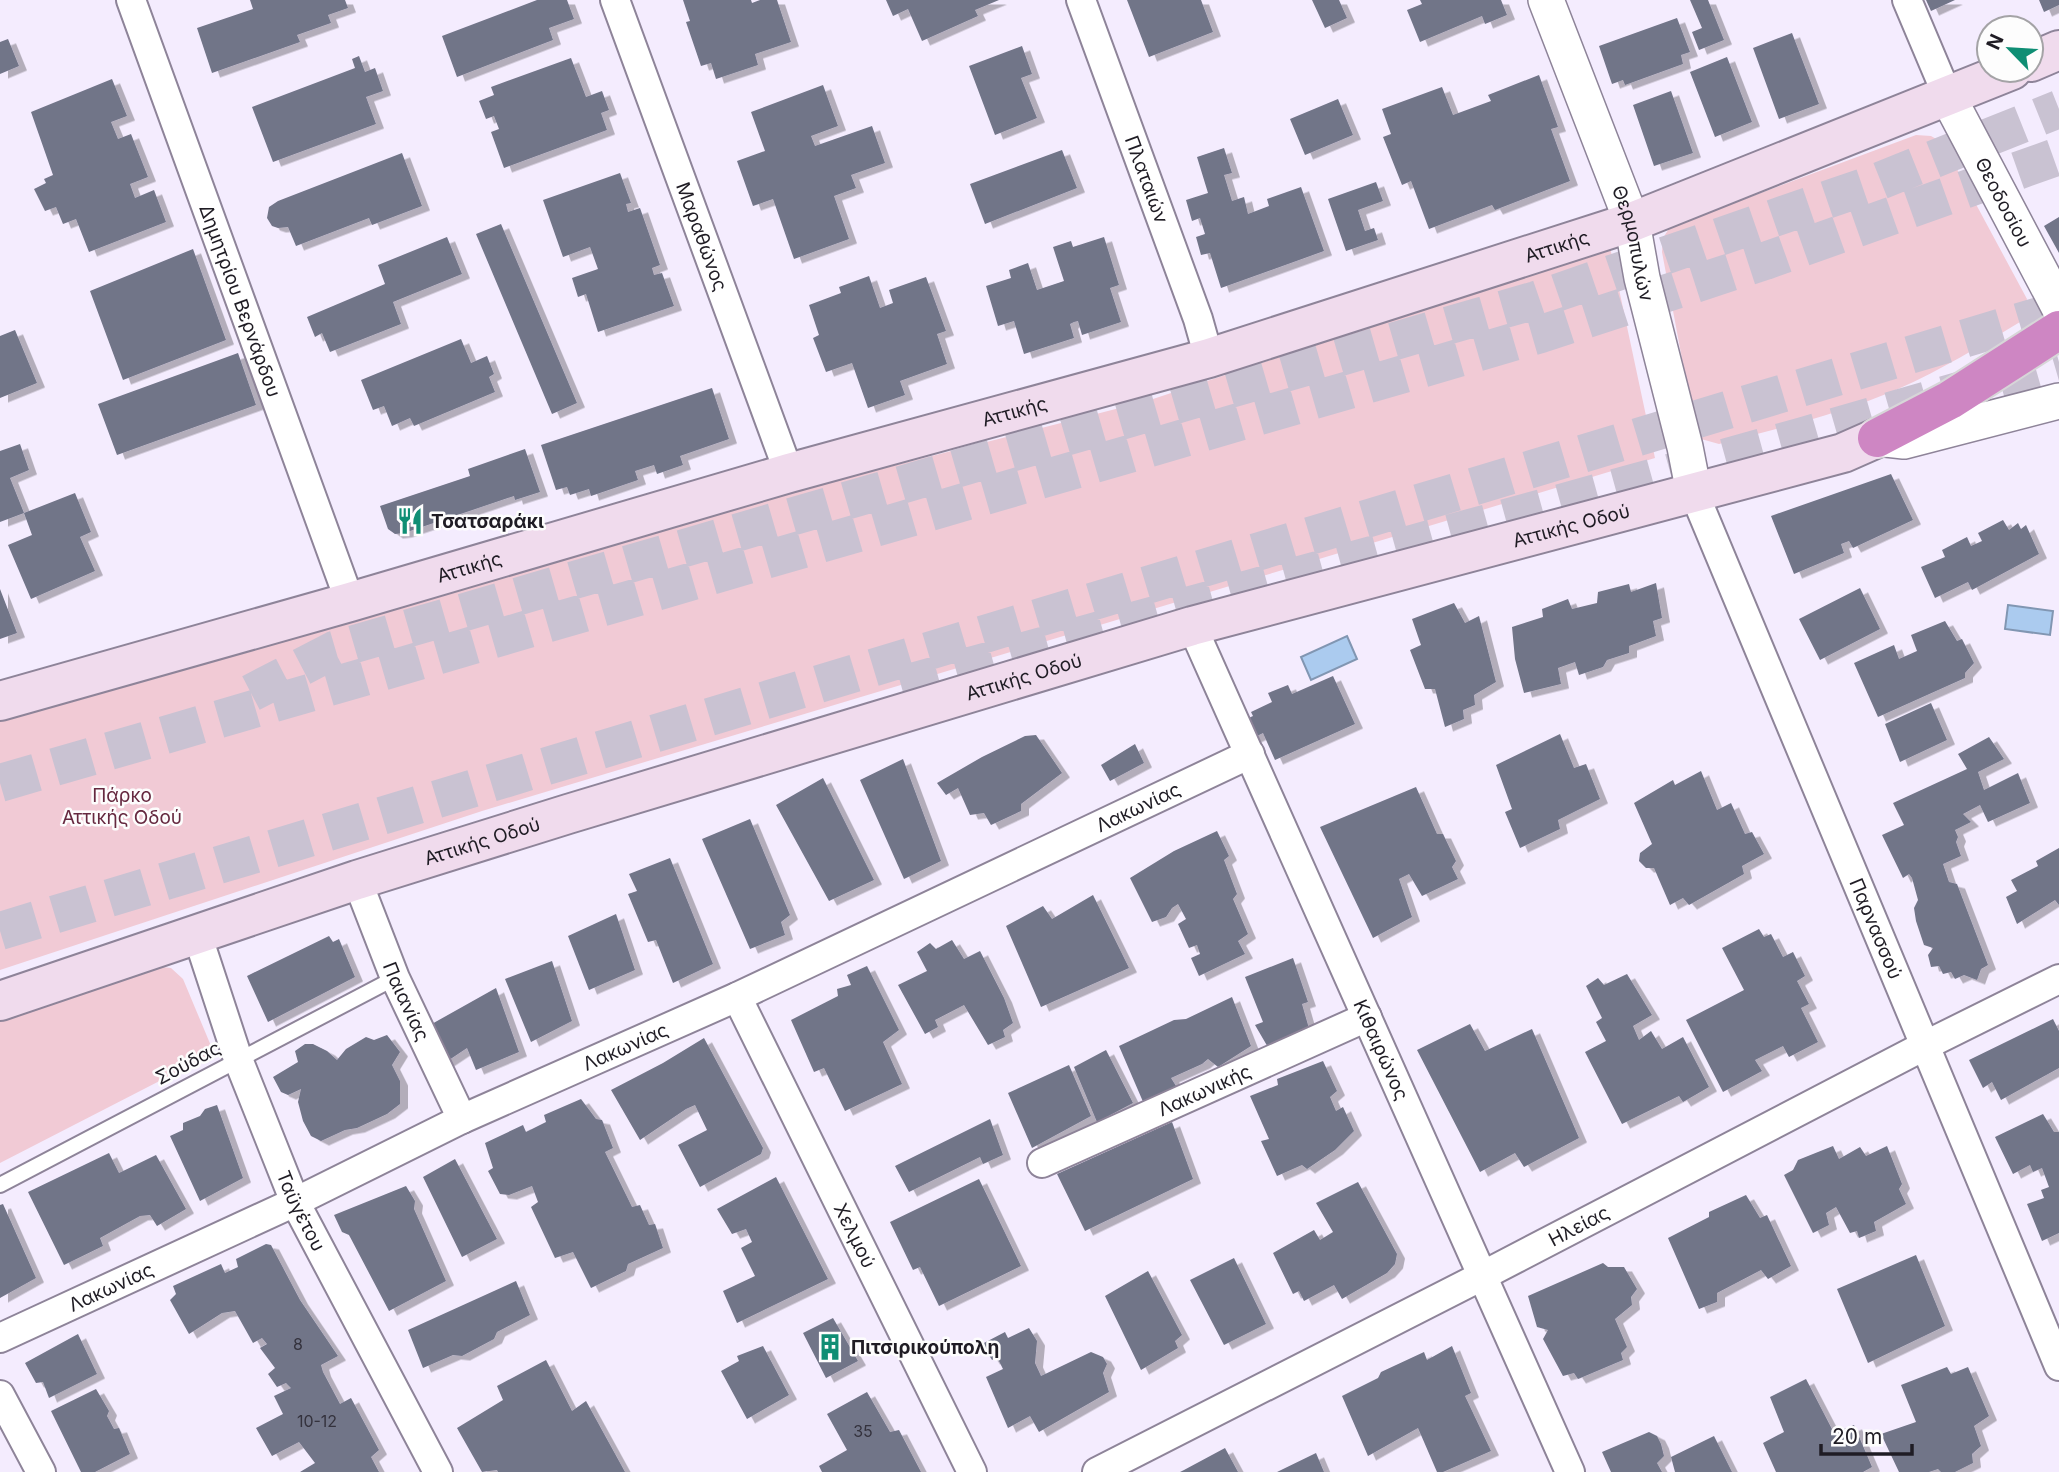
<svg xmlns="http://www.w3.org/2000/svg" width="2059" height="1472" viewBox="0 0 2059 1472" font-family="Inter,sans-serif">
  <defs>
    <filter id="shadow"><feDropShadow dx="8" dy="4.5" stdDeviation="0" flood-color="#0004"/></filter>
  </defs>
  <rect width="100%" height="100%" fill="#f4ecfe"/>
  <path fill="#f1cad5" d="M1916,135L1931,136L1943,143L2027,299L2020,322C1980,346 1941,370 1898,389C1841,414 1779,428 1719,444L1701,439L1695,428L1662,252L1663,238L1670,227Z
    M1610,247L1655,458L482,811L0,970V719L826,483L1147,401Z
    M153,966L171,968L183,979L214,1053L0,1163V1021Z"/>
  <path fill="#abcbef" stroke="#8196b2" stroke-width="2" d="M2008,605L2053,611L2050,635L2005,629Z
    M1347,636L1357,659L1311,680L1301,657Z"/>
  <path fill="#717488" filter="url(#shadow)" d="M250,0H345L348,8L328,15L331,23L297,35L300,42L212,73L197,28L253,9Z
    M537,0H567L574,19L549,28L553,40L457,77L442,36Z
    M683,0H751L752,3L760,0H777L791,42L755,54L758,65L716,79L711,63L701,66L686,22L690,21Z
    M886,0H999L975,10L978,16L922,41L908,9L893,16Z
    M1127,0H1201L1213,32L1149,57Z
    M1312,0H1339L1347,18L1325,28Z
    M1420,0H1501L1507,15L1485,24L1482,16L1420,42L1407,10L1422,4Z
    M1690,0H1708L1724,40L1699,50L1692,32L1702,28Z
    M1926,0H1955L1931,11Z
    M2039,0H2059V5L2044,12Z
    M1677,18L1690,52L1681,55L1683,64L1625,85L1623,80L1612,84L1599,46Z
    M1792,33L1819,104L1779,119L1753,48Z
    M8,39L19,66L0,74V42Z
    M1022,46L1032,74L1021,78L1037,118L995,135L969,66Z
    M359,56L365,72L375,68L383,91L366,97L376,124L273,162L252,107L355,68L352,59Z
    M1727,57L1752,122L1715,137L1690,72Z
    M571,58L586,97L602,91L609,110L601,113L607,130L504,168L491,132L499,129L494,116L486,119L479,101L494,95L491,87Z
    M1539,75L1558,127L1551,129L1570,181L1495,210L1492,205L1429,229L1411,181L1402,185L1383,137L1391,134L1382,109L1442,87L1453,115L1491,101L1488,95Z
    M112,79L127,116L111,122L118,139L131,134L148,177L130,184L135,198L154,190L166,222L89,252L76,219L63,224L56,207L45,211L34,189L46,183L44,179L53,175L31,112Z
    M823,85L838,126L811,136L815,146L872,126L885,163L851,175L856,188L834,196L849,239L794,259L773,199L753,206L737,161L765,151L751,112Z
    M1671,91L1693,153L1654,166L1633,105Z
    M1338,99L1353,135L1305,155L1290,119Z
    M1224,148L1232,173L1224,175L1232,201L1244,197L1248,214L1269,206L1267,199L1301,187L1324,251L1221,288L1210,253L1201,255L1196,237L1205,234L1200,218L1192,221L1186,200L1208,193L1197,157Z
    M1062,150L1077,188L985,224L970,184Z
    M402,153L422,206L372,225L369,218L296,246L288,227L278,228L272,226L267,218L269,207L278,201Z
    M620,173L631,203L626,204L628,212L640,208L660,265L652,268L654,275L662,273L674,306L598,332L586,294L578,297L572,278L598,269L590,247L563,257L543,200Z
    M1376,182L1383,201L1358,210L1365,231L1374,228L1378,240L1346,251L1328,199Z
    M2059,217V253L2044,226Z
    M501,224L577,403L552,414L476,234Z
    M447,237L462,274L393,302L401,324L330,352L322,333L315,337L307,317L385,284L378,265Z
    M1104,237L1119,285L1110,288L1121,322L1082,335L1078,321L1074,322L1070,324L1074,338L1024,354L1014,321L998,326L986,286L1011,278L1009,270L1028,263L1037,290L1064,281L1053,247L1071,241L1073,247Z
    M193,249L226,340L123,380L90,291Z
    M869,276L880,308L893,303L889,290L926,277L946,331L937,334L947,364L900,381L905,395L868,408L852,363L826,372L813,338L819,335L809,305L841,293L839,287Z
    M15,330L37,383L0,398V336Z
    M461,339L471,363L487,356L494,374L489,377L495,392L414,426L410,418L392,426L384,406L373,410L361,380Z
    M238,353L256,405L117,455L98,404Z
    M712,388L729,439L680,456L683,465L657,474L654,465L635,471L638,480L591,496L589,489L570,495L567,487L556,490L541,445Z
    M20,444L29,470L10,478L24,513L0,522V451Z
    M525,449L540,492L515,500L514,496L404,533L395,534L388,529L380,506L470,476L468,469Z
    M1891,474L1913,520L1853,548L1849,541L1841,544L1844,553L1794,574L1771,516Z
    M75,493L91,532L80,537L95,571L31,599L8,545L32,535L24,513Z
    M2003,520L2009,530L2018,523L2021,529L2026,525L2039,554L1972,590L1968,582L1935,598L1921,567L1945,557L1942,550L1967,537L1971,546L1982,541L1978,533Z
    M1656,583L1662,618L1653,621L1656,636L1629,646V653L1607,660L1603,667L1579,675L1575,662L1558,668L1561,684L1524,693L1515,659L1512,627L1543,617L1542,609L1568,599L1572,609L1597,603L1598,592L1629,584L1631,592Z
    M1860,588L1880,629L1820,660L1799,619Z
    M0,589L17,633L0,639Z
    M1454,603L1465,623L1479,616L1496,682L1474,695L1475,705L1463,710L1464,719L1445,727L1435,689H1425L1410,650L1421,645L1412,619Z
    M1945,621L1957,641L1962,639L1974,663L1965,673V678L1878,717L1854,663L1894,645L1899,659L1917,651L1911,635Z
    M1333,676L1355,724L1275,760L1263,733L1251,739L1242,721L1253,716L1251,712L1272,702L1268,693L1288,685L1292,694Z
    M1931,703L1947,740L1900,762L1885,724Z
    M1560,734L1574,768L1586,764L1600,799L1558,820L1560,829L1520,848L1505,812L1512,809L1496,765Z
    M1036,735L1062,773L1021,804V811L991,825L984,813L970,815L958,788L946,795L937,783L982,757L1025,736Z
    M1989,737L2004,759L1978,772L1984,790L2018,773L2030,803L1988,822L1980,805L1963,814L1971,822L1955,830L1958,837L1956,842L1961,856L1943,864L1949,882L1957,884L1988,965L1981,969L1977,980L1964,975L1955,979L1951,972L1943,974L1939,966L1931,967L1928,955L1933,948L1924,945L1916,921L1914,908L1918,900L1912,878L1909,874L1903,878L1882,835L1904,825L1893,803L1967,769L1958,754Z
    M1135,744L1144,763L1110,781L1101,765Z
    M903,759L941,861L904,879L860,780Z
    M1701,771L1717,810L1731,803L1745,834L1752,832L1764,854L1742,866L1744,874L1689,905L1683,898L1670,905L1654,868H1646L1639,861L1640,853L1652,844L1634,803L1673,780L1675,785Z
    M823,778L874,880L829,901L776,805Z
    M1416,787L1437,834H1443L1456,861L1452,867L1458,879L1422,896L1409,874L1399,879L1412,917L1373,938L1320,827Z
    M750,819L790,915L781,922L785,935L750,949L702,839Z
    M1217,831L1229,856L1224,860L1237,894L1233,899L1248,934L1238,941L1245,954L1199,976L1191,958L1200,954L1197,945L1189,948L1178,924L1186,919L1178,904L1172,908L1166,917L1152,922L1130,878L1174,851Z
    M2059,848V905L2055,900L2017,924L2006,897L2017,891L2011,880L2038,866L2036,861Z
    M670,858L713,964L673,983L656,940L648,942L628,894L637,891L629,874Z
    M1093,895L1129,968L1041,1007L1006,926L1043,906L1052,919Z
    M616,914L635,970L589,990L568,936Z
    M1759,929L1764,937L1771,934L1783,957L1793,952L1805,976L1797,981L1809,1004L1801,1008L1818,1042L1789,1057L1783,1046L1755,1060L1762,1071L1723,1092L1686,1020L1744,990L1722,948Z
    M329,936L333,942L339,939L355,977L268,1022L247,976Z
    M952,940L964,959L980,951L1004,998L1013,1023L1003,1030L1005,1037L988,1045L964,1005L935,1020L938,1027L925,1034L898,985L927,971L917,952L930,943L936,949Z
    M1293,958L1308,1002L1302,1004L1310,1032L1269,1049L1255,1025L1263,1022L1245,977Z
    M552,961L572,1021L531,1042L505,979Z
    M867,966L899,1030L883,1042L902,1084L845,1111L824,1068L814,1072L791,1020L838,996L837,989L851,985L847,975Z
    M1627,974L1652,1015L1633,1026L1639,1040L1651,1031L1662,1049L1683,1037L1709,1087L1683,1102L1679,1096L1622,1124L1585,1052L1606,1041L1596,1022L1602,1018L1586,986L1598,978L1604,985Z
    M496,988L519,1052L476,1070L467,1048L443,1064L430,1025Z
    M1232,997L1251,1046L1218,1067L1208,1059L1202,1064L1171,1078L1176,1086L1144,1104L1119,1046L1174,1020L1186,1019Z
    M2053,1019L2059,1031V1068L2001,1100L1992,1082L1983,1088L1969,1060Z
    M1470,1024L1485,1051L1532,1029L1579,1138L1524,1167L1515,1153L1480,1172L1417,1050Z
    M387,1035L400,1052L392,1065L400,1081V1104L387,1114L357,1128L345,1130L321,1141L311,1136L303,1121L298,1102L301,1089L288,1095L281,1092L273,1077L298,1062L295,1051L305,1044H313L327,1051L337,1060L346,1049L366,1037L374,1040Z
    M704,1038L763,1148L761,1154L700,1187L678,1145L707,1130L695,1105L686,1109L640,1140L611,1090L663,1063Z
    M1106,1050L1133,1103L1097,1122L1074,1067Z
    M1323,1061L1337,1091L1330,1097L1336,1111L1343,1107L1354,1131L1335,1150L1307,1169L1302,1165L1277,1176L1261,1141L1269,1139L1250,1096L1278,1085L1277,1079Z
    M1069,1065L1091,1116L1032,1148L1008,1093Z
    M581,1099L596,1119L602,1120L613,1148L605,1152L632,1207L640,1205L649,1225L655,1224L663,1248L628,1264L626,1271L591,1288L573,1252L555,1258L531,1207L538,1202L532,1186L509,1195L500,1194L488,1171L493,1168L485,1143L523,1125L526,1132L546,1122L544,1115Z
    M217,1105L243,1178L200,1201L170,1136L183,1130V1123L200,1116L205,1109Z
    M2043,1114L2054,1132H2059V1233L2042,1241L2027,1204L2044,1198L2041,1190L2049,1187L2042,1168L2033,1172L2030,1165L2013,1174L1995,1137Z
    M990,1119L1003,1155L983,1164L980,1157L909,1192L895,1166Z
    M1172,1122L1193,1179L1085,1231L1057,1174Z
    M1833,1146L1839,1159L1860,1147L1866,1156L1887,1146L1902,1184L1899,1189L1906,1204L1874,1222L1876,1231L1859,1238L1857,1231L1850,1233L1836,1207L1826,1213L1829,1225L1813,1233L1784,1175L1793,1170L1798,1160Z
    M109,1153L119,1173L156,1155L186,1209L157,1226L150,1215L140,1216L100,1238L103,1246L64,1265L28,1192Z
    M455,1159L497,1239L462,1257L423,1177Z
    M776,1177L828,1279L737,1323L723,1291L755,1276L741,1248L752,1242L746,1229L732,1234L717,1209Z
    M979,1179L1021,1266L939,1306L920,1267L913,1270L890,1222Z
    M1358,1182L1397,1254L1395,1264L1387,1273L1342,1299L1334,1285L1304,1301L1299,1291L1293,1294L1273,1253L1314,1230L1320,1240L1333,1232L1316,1203Z
    M406,1186L415,1201L414,1209L446,1281L389,1311L349,1235L342,1232L334,1215Z
    M1746,1195L1760,1218L1767,1215L1791,1266L1768,1279L1761,1270L1717,1293V1302L1699,1309L1668,1238L1709,1217V1212Z
    M3,1204L36,1278L0,1298V1205Z
    M266,1244L271,1245L300,1300L338,1356L321,1365L323,1372L340,1404L351,1398L379,1450L371,1457L379,1472H300L315,1463L299,1442L272,1456L256,1428L283,1414L274,1396L291,1388L286,1383L277,1387L268,1374L275,1368L260,1348L267,1344L262,1338L253,1343L235,1311L222,1313L189,1334L170,1300L176,1294L173,1286L221,1264L225,1273L238,1267L236,1259Z
    M1916,1255L1945,1326L1868,1363L1837,1289Z
    M1234,1258L1266,1324L1224,1345L1190,1280Z
    M1603,1263L1608,1267H1624L1637,1289L1631,1297L1632,1305L1615,1319L1627,1347L1621,1353L1623,1360L1578,1379L1574,1373L1563,1376L1543,1339L1548,1330L1537,1327L1528,1296Z
    M1148,1271L1182,1335L1175,1341L1178,1348L1141,1370L1105,1296Z
    M516,1281L530,1315L497,1332L494,1339L462,1356L453,1355L423,1368L408,1330Z
    M833,1318L858,1361L826,1378L803,1333Z
    M1029,1328L1037,1341L1035,1363L1041,1376L1091,1352L1103,1357L1107,1364L1103,1373L1109,1392L1039,1432L1030,1416L1008,1428L986,1377L1003,1369L997,1357L992,1360L982,1344L1005,1332L1008,1338Z
    M78,1334L97,1374L49,1398L43,1382L36,1383L25,1363Z
    M763,1346L789,1395L747,1419L721,1371L739,1361L737,1356Z
    M1452,1346L1471,1393L1465,1396L1491,1451L1443,1472H1437L1418,1428L1368,1456L1342,1396L1378,1378L1381,1372L1424,1352L1427,1360Z
    M546,1360L572,1411L586,1401L625,1472H498L497,1470L482,1472L457,1428L503,1400L497,1386Z
    M1947,1367L1951,1374L1968,1367L1989,1416L1974,1426L1981,1446L1972,1454L1973,1463L1955,1472H1941L1938,1469L1929,1472H1899L1881,1434L1916,1422L1901,1385Z
    M1806,1379L1834,1433L1854,1425L1872,1467L1863,1472H1776L1763,1443L1784,1432L1770,1397Z
    M96,1389L109,1411L107,1416L114,1429L119,1428L130,1454L95,1472H81L51,1411Z
    M867,1392L890,1432L899,1430L921,1472H822L819,1466L847,1450L827,1414Z
    M1649,1432L1657,1436L1661,1444L1664,1456L1657,1463L1662,1472H1611L1602,1452Z
    M1714,1436L1732,1472H1675L1671,1457Z
    M1225,1448L1238,1472H1180L1184,1470Z
    M1316,1453L1324,1472H1277Z"/>
  <g fill="none" stroke-linecap="round" stroke-linejoin="round">
    <path stroke="#c9c2d2" stroke-width="38" stroke-dasharray="38 19" stroke-linecap="butt" d="M901,685L1803,436L2059,362
      M251,693L334,650L1536,300L1867,186L2059,109
      M0,783L1541,334L1765,261L2059,156
      M0,931L2059,310"/>
    <defs>
      <path id="service" d="M0,1185L395,978"/>
      <g id="minor">
        <path id="s1" d="M131,0L350,602"/>
        <path id="s2" d="M615,0L789,473"/>
        <path id="s3" d="M1081,0L1198,319L1209,358"/>
        <path d="M1907,0L1948,97"/>
        <path id="s4" d="M1694,493L2059,1366"/>
        <path id="s5" d="M1192,626L1570,1472"/>
        <path id="s6" d="M357,880L395,978L462,1119"/>
        <path id="s7" d="M197,934L238,1059L295,1202L438,1472"/>
        <path id="s8" d="M737,997L972,1472"/>
        <path id="s9" d="M1042,1163L1367,1017"/>
        <path id="s10" d="M0,1338L295,1202L462,1119L737,997L1250,754"/>
        <path d="M0,1395L41,1472"/>
        <path id="s11" d="M1097,1472L1482,1276L1926,1045L2059,979"/>
      </g>
      <g id="tertiary">
        <path id="s12" d="M1546,0L1632,222L1642,278L1685,447L1694,493"/>
        <path id="s13" d="M1948,97L2059,307"/>
        <path d="M1877,438L1904,441L2059,401"/>
      </g>
      <g id="secondary">
        <path d="M2031,62L2059,50"/>
        <path id="s14" d="M0,701L350,602L789,473L1209,358L1632,222L2012,70"/>
        <path id="s15" d="M0,1001L357,880L568,814L1192,626L1843,453L1877,438"/>
      </g>
      <path id="motorway" d="M1877,438L1950,400L2059,330"/>
    </defs>
    <use href="#service" stroke="#8e8499" stroke-width="18"/>
    <use href="#minor" stroke="#8e8499" stroke-width="32"/>
    <use href="#tertiary" stroke="#8e8499" stroke-width="38"/>
    <use href="#secondary" stroke="#8e8499" stroke-width="42"/>
    <use href="#motorway" stroke="#d7d6d8" stroke-width="42"/>
    <use href="#service" stroke="#fff" stroke-width="14"/>
    <use href="#minor" stroke="#fff" stroke-width="28"/>
    <use href="#tertiary" stroke="#fff" stroke-width="35"/>
    <use href="#secondary" stroke="#f0dbed" stroke-width="38"/>
    <use href="#motorway" stroke="#ce86c3" stroke-width="38"/>
  </g>
  <defs>
    <symbol id="restaurant-bare" viewBox="-9 -9 18 18"><path d="M-5-6h1v4h1v-4h1v4h1v-4h1v5L-1.5 .5V6h-2V.5L-5-1ZM5-6V6H3V1.5H1.5Q1.5-4 5-6Z" fill="#0f8e74" stroke="#fdfdfd" stroke-width="2.5" paint-order="stroke"/></symbol>
    <symbol id="building-bare" viewBox="-9 -9 18 18"><path d="M-4-6H4V6H1V3H-1V6H-4ZM-2.5-4.3h1.7v1.8h-1.7ZM.8-4.3h1.7v1.8H.8ZM-2.5-1h1.7V.8h-1.7ZM.8-1h1.7V.8H.8Z" fill="#0f8e74" stroke="#fdfdfd" stroke-width="2.5" paint-order="stroke"/></symbol>
  </defs>
  <g fill-rule="evenodd">
    <use href="#restaurant-bare" x="391" y="502" width="38" height="38"/>
    <use href="#building-bare" x="811" y="1328" width="38" height="38"/>
  </g>
  <g text-anchor="middle" dominant-baseline="central" stroke-width="5" stroke-linejoin="round" paint-order="stroke">
    <g font-size="16" fill="#34323d">
      <text x="298" y="1344">8</text>
      <text x="317" y="1421">10-12</text>
      <text x="863" y="1431">35</text>
    </g>
    <g font-size="19" fill="#1f1c24" stroke="#fdfdfd">
      <text stroke="none"><textPath href="#s3" startOffset="191">Πλαταιών</textPath></text>
      <text stroke="none"><textPath href="#s13" startOffset="119">Θεοδοσίου</textPath></text>
      <text stroke="none"><textPath href="#s2" startOffset="252">Μαραθώνος</textPath></text>
      <text stroke="none"><textPath href="#s12" startOffset="259">Θερμοπυλών</textPath></text>
      <text stroke="none"><textPath href="#s14" startOffset="1622">Αττικής</textPath></text>
      <text stroke="none"><textPath href="#s1" startOffset="320">Δημητρίου Βερνάρδου</textPath></text>
      <text stroke="none"><textPath href="#s14" startOffset="1055">Αττικής</textPath></text>
      <text stroke="none"><textPath href="#s15" startOffset="1642">Αττικής Οδού</textPath></text>
      <text stroke="none"><textPath href="#s14" startOffset="488">Αττικής</textPath></text>
      <text stroke="none"><textPath href="#s15" startOffset="1074">Αττικής Οδού</textPath></text>
      <text stroke="none"><textPath href="#s10" startOffset="1256">Λακωνίας</textPath></text>
      <text stroke="none"><textPath href="#s15" startOffset="508">Αττικής Οδού</textPath></text>
      <text stroke="none"><textPath href="#s4" startOffset="472">Παρνασσού</textPath></text>
      <text stroke="none"><textPath href="#s6" startOffset="131">Παιανίας</textPath></text>
      <text stroke="none"><textPath href="#s10" startOffset="690">Λακωνίας</textPath></text>
      <text stroke="none"><textPath href="#s5" startOffset="464">Κιθαιρώνος</textPath></text>
      <text transform="translate(188 1063) rotate(-28)">Σούδας</text>
      <text stroke="none"><textPath href="#s9" startOffset="178">Λακωνικής</textPath></text>
      <text stroke="none"><textPath href="#s7" startOffset="296">Ταϋγέτου</textPath></text>
      <text stroke="none"><textPath href="#s11" startOffset="541">Ηλείας</textPath></text>
      <text stroke="none"><textPath href="#s8" startOffset="266">Χελμού</textPath></text>
      <text stroke="none"><textPath href="#s10" startOffset="122">Λακωνίας</textPath></text>
    </g>
    <g font-size="19" font-weight="bold" fill="#1f1c24" stroke="#fdfdfd" text-anchor="start">
      <text x="431" y="521">Τσατσαράκι</text>
      <text x="851" y="1347">Πιτσιρικούπολη</text>
    </g>
    <g font-size="19" fill="#662940" stroke="#fdfdfd">
      <text x="122" y="795">Πάρκο<tspan x="122" dy="22">Αττικής Οδού</tspan></text>
    </g>
  </g>
  <g transform="translate(2010 49) rotate(295)"><circle r="33" fill="#fdfdfd" stroke="#a4a3a6" stroke-width="2"/>
  <path d="M0-5L12 26L0 18L-12 26Z" fill="#0f8e74"/>
  <text y="-10" font-size="19" font-weight="bold" text-anchor="middle" fill="#1f1c24">N</text>
  </g>
  <path d="M1821 1444v10h91v-10" fill="none" stroke="#1f1c24" stroke-width="3.5"/>
  <text x="1832" y="1444" font-size="21" fill="#1f1c24" stroke="#fdfdfd" stroke-width="5" paint-order="stroke">20 m</text>
</svg>
